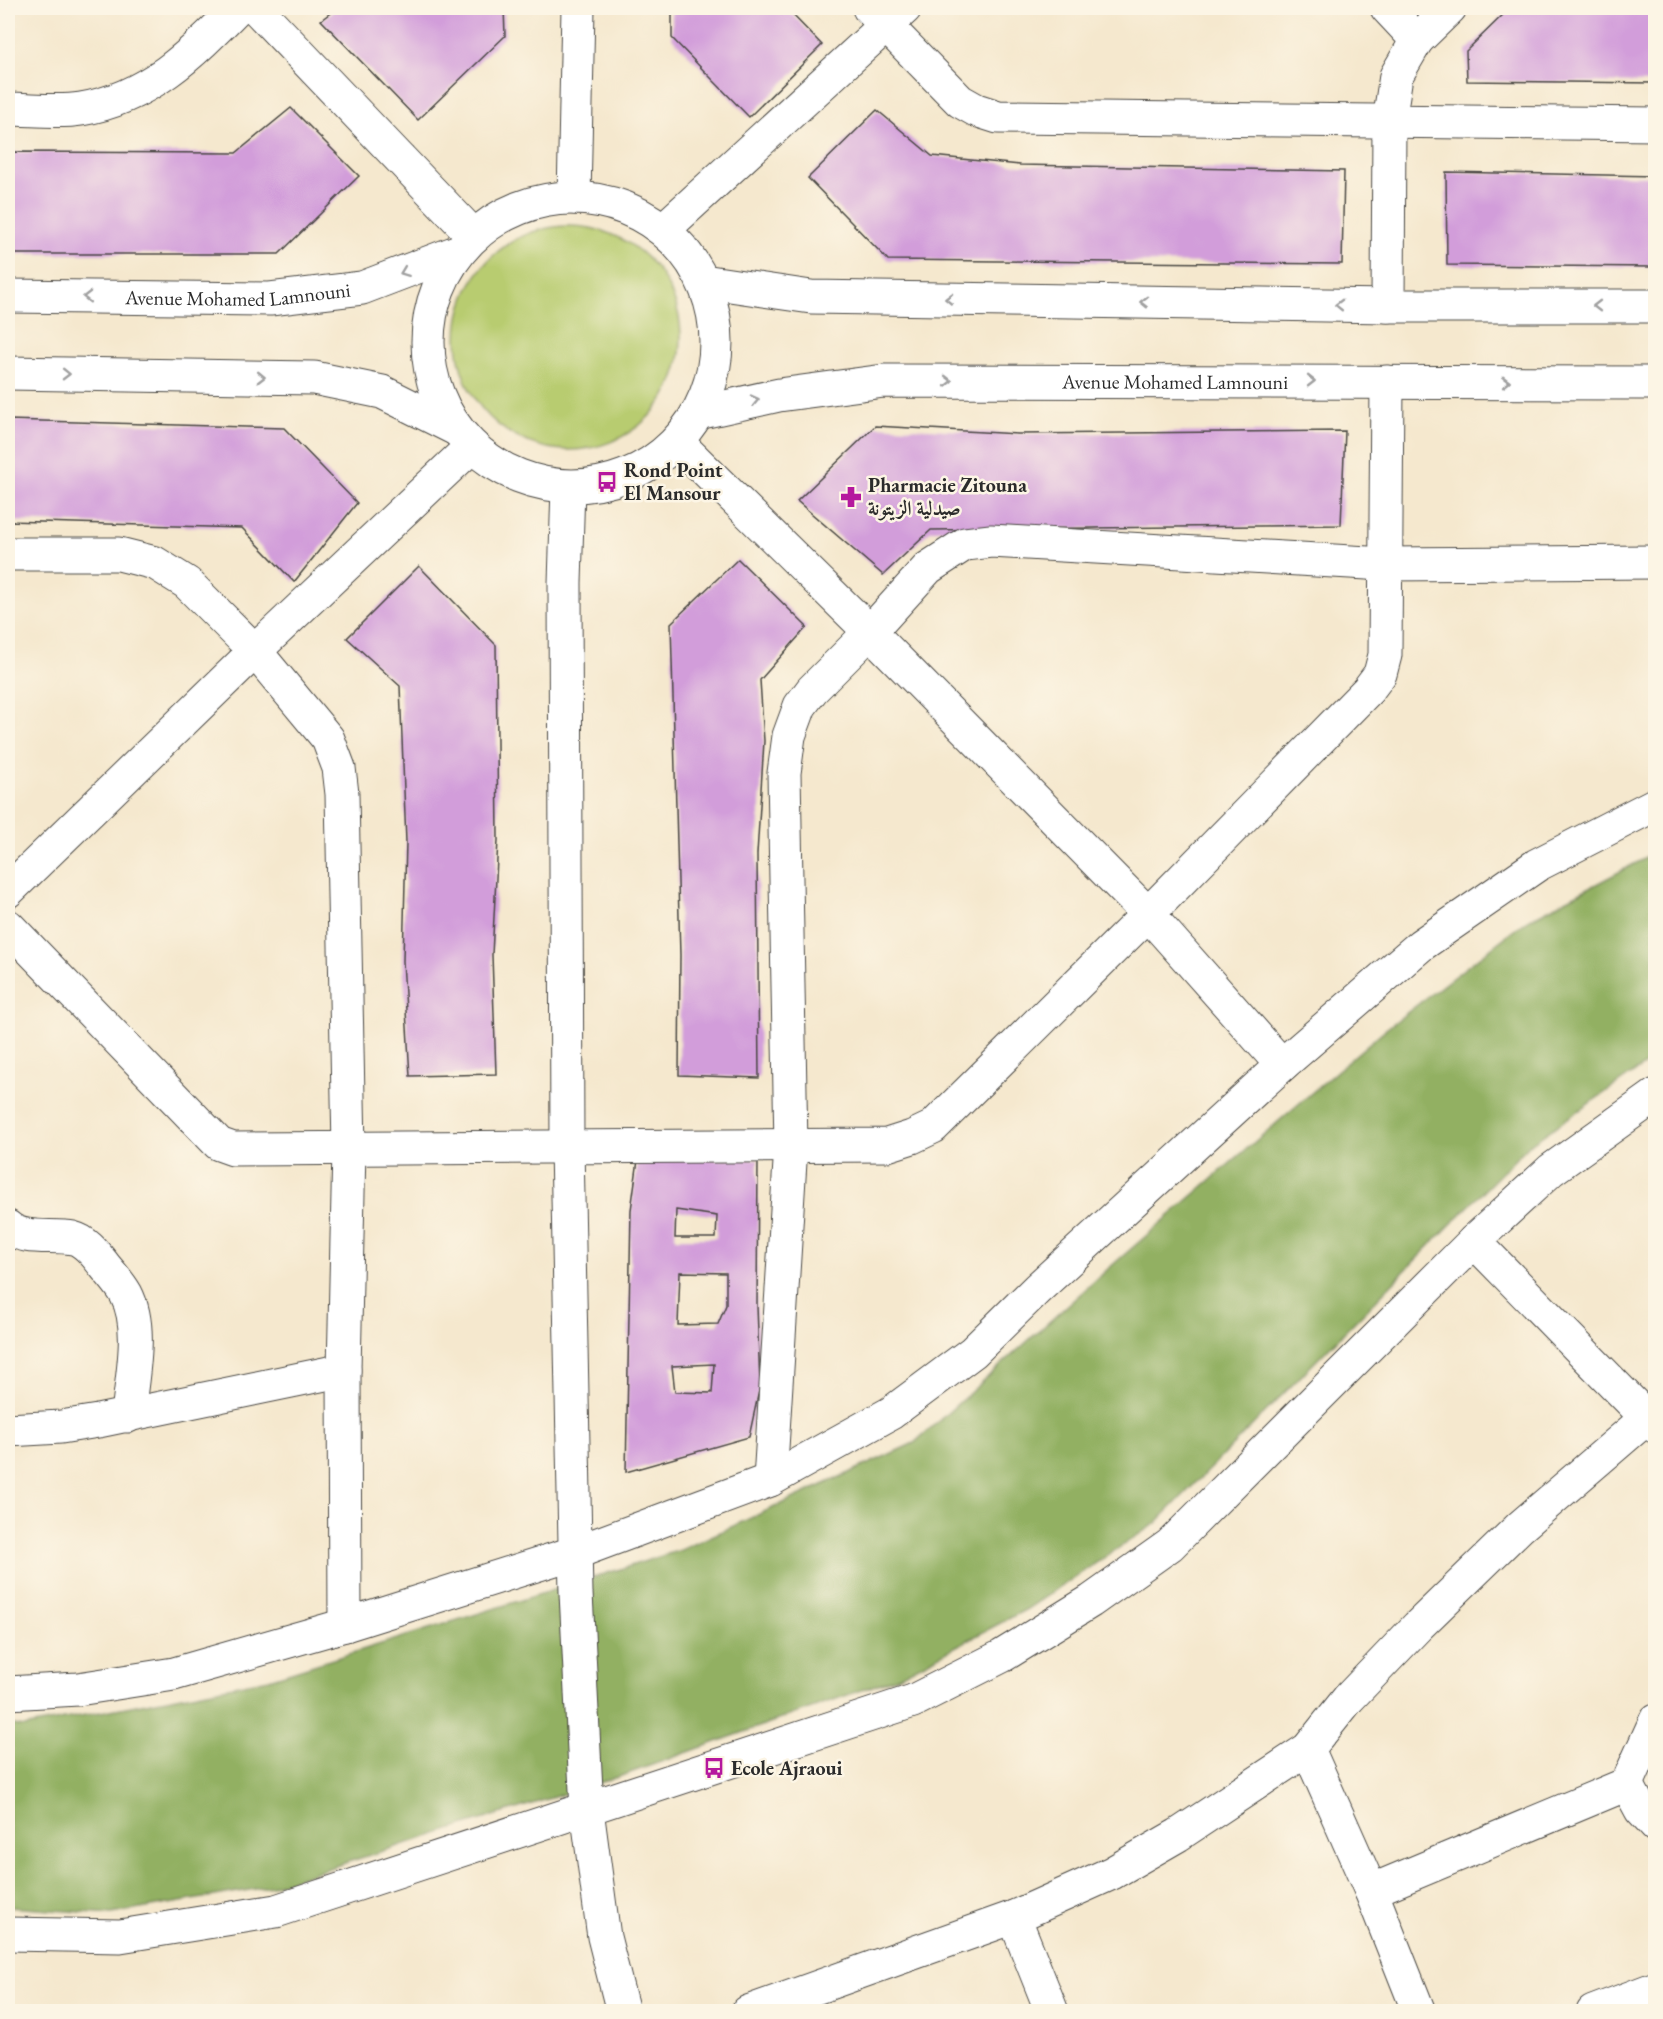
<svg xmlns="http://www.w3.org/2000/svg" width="1663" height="2019" viewBox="0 0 1663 2019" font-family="'EB Garamond',Amiri,serif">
  <rect width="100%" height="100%" fill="#fcf5e5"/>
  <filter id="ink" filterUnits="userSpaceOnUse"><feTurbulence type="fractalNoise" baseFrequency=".0167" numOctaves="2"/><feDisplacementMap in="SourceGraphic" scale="12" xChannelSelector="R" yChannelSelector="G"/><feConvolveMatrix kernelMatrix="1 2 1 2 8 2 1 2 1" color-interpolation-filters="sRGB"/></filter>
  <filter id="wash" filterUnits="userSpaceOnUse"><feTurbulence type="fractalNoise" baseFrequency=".008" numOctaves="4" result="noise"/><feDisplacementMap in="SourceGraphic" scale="24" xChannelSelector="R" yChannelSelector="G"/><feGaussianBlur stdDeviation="1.35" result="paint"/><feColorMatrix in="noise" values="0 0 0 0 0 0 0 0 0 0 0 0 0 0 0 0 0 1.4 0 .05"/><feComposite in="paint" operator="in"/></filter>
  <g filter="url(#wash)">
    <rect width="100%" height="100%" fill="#f5e8ce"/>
    <path fill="#b8cc70" stroke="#727c4e" stroke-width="1.5" d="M457 338a112 112 0 1 1 224 0a112 112 0 1 1-224 0Z"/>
    <path fill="#92b062" stroke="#5e6e46" stroke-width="1.5" d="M1655,853V1058L1529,1145L1156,1523L1027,1609L898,1677L624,1775L272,1886L112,1914L8,1907V1724L24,1727L269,1679L681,1550L914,1443L1117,1261L1382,1032L1526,921Z"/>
    <g id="blocks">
      <path fill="#d29dda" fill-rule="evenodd" d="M337,8H504L505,36L418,120L321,20Z
        M672,8H786L822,45L749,117L672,38Z
        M1510,8H1656V83L1467,81L1466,51Z
        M291,108L359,176L279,254H8V152L236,153Z
        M877,110L932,156L1020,165L1344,171L1342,264L888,260L808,178Z
        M1446,172L1656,176V267L1447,265Z
        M8,420L284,428L357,503L294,582L242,528L8,521Z
        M875,426L1018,434L1345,431L1341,525L931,530L883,575L797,501Z
        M738,559L807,627L760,680L764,741L757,854L759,1078L679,1075L680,955L671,623Z
        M419,566L496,645L498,840L492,955L496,1074L410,1076L403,961L406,842L400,686L347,638Z
        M758,1159L757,1306L760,1386L749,1437L626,1472L631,1210L638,1160ZM676,1210L717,1216L716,1238H675ZM680,1272L726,1273V1305L718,1324L678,1325ZM714,1364L712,1393L675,1392L672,1366Z"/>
    </g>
  </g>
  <g filter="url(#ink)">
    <use href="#blocks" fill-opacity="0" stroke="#494743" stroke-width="1.5"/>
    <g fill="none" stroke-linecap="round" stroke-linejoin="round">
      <defs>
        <g id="minor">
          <path d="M256,8L474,236"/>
          <path d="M869,8L960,101L976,110L998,117L1656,124"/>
          <path d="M1387,8L1417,40"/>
          <path d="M8,109C31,109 58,113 81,109C148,98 192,54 237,8"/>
          <path d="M574,198L578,8"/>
          <circle cx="572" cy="342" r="144"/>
          <path d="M663,230L905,8"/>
          <path d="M703,281L811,297L1388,306H1656"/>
          <path id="s1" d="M8,296L270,299L362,288L459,251"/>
          <path d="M1388,306L1389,121L1396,76L1417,40L1450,8"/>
          <path d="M8,373L314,378L382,392L454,428"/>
          <path id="s2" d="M698,413L779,395L884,381L1656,383"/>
          <path d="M677,442L870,632L1148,914L1282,1065"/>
          <path d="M568,487L565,583L567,1147L576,1593L587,1810L604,1937L623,2012"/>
          <path d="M8,554H119L155,563L187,583L255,651L328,739L339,768L342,794L349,1149L344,1370L345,1625"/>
          <path d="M8,891L255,651L471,447"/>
          <path d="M8,926L219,1144L233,1149L887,1145L912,1137L933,1127L1148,914L1368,690L1380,674L1385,655L1387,382"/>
          <path d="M8,1227C23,1241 53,1234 73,1238C86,1241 96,1255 104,1265C111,1274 120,1283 126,1294C144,1328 131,1378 128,1416"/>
          <path d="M1474,1241L1656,1427"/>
          <path d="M8,1430L61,1427L98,1421L344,1370"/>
          <path d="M770,1480L791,1146L784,773L789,736L800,706L812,690L870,632L928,568L965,544L991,541L1385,564L1656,562"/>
          <path d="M8,1693L78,1689L174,1674L345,1625L577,1552L770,1480L891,1413L973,1352L1037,1289L1282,1065L1421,945L1537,865L1656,804"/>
          <path d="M1308,1749L1371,1891L1419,2012"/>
          <path d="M1627,1784L1641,1810L1656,1826"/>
          <path d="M1371,1891L1627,1784L1656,1720"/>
          <path d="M1014,1917L1052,2012"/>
          <path d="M8,1934L120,1936L276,1911L913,1701L1002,1656L1091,1601L1170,1545L1474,1241L1551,1170L1656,1095"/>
          <path d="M748,2012L1014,1917L1112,1873L1178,1835L1308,1749L1348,1699L1418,1626L1520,1527L1656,1410"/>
          <path d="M1593,2012L1656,1988"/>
        </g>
      </defs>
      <use href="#minor" stroke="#494743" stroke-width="35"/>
      <use href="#minor" stroke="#fff" stroke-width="33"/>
    </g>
    <defs><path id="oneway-chevron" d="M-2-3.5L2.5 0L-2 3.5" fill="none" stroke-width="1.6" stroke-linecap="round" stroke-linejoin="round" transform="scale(1.5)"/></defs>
    <g stroke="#a0a0a0">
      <use href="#oneway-chevron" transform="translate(404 272) rotate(159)"/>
      <use href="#oneway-chevron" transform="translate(87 297) rotate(-179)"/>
      <use href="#oneway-chevron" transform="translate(949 299) rotate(-179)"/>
      <use href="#oneway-chevron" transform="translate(1144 302) rotate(-179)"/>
      <use href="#oneway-chevron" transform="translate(1339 305) rotate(-179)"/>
      <use href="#oneway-chevron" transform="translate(1597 306) rotate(-180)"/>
      <use href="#oneway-chevron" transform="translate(66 374) rotate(1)"/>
      <use href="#oneway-chevron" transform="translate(261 377) rotate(1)"/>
      <use href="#oneway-chevron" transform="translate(948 381)"/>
      <use href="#oneway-chevron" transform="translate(1311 381)"/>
      <use href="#oneway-chevron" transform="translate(1506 382)"/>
      <use href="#oneway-chevron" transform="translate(755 400) rotate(-13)"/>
    </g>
  </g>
  <defs>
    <symbol id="bus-bare" viewBox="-9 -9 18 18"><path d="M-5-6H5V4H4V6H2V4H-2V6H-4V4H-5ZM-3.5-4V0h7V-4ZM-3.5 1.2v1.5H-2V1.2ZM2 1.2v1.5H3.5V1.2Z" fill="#b5179e" stroke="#fcf5e5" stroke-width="2.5" paint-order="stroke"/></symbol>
    <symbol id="pharmacy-bare" viewBox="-9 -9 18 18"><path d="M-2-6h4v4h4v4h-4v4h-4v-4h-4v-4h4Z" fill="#b5179e" stroke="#fcf5e5" stroke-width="2.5" paint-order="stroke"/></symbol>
  </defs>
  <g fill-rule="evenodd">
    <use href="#bus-bare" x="592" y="467" width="30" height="30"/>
    <use href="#pharmacy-bare" x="836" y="482" width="30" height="30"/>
    <use href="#bus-bare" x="699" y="1753" width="30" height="30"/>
  </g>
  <g text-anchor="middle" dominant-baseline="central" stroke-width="5" stroke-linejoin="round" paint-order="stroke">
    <g font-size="20" fill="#2b2b2b" stroke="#fcf5e5">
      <text stroke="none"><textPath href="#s1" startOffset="230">Avenue Mohamed Lamnouni</textPath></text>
      <text stroke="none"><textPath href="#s2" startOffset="480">Avenue Mohamed Lamnouni</textPath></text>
    </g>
    <g font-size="20" font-weight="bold" fill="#2b2b2b" stroke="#fcf5e5" text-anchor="start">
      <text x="624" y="470">Rond Point<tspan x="624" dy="23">El Mansour</tspan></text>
      <text x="868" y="485">Pharmacie Zitouna<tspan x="868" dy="23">صيدلية الزيتونة</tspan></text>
      <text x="731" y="1768">Ecole Ajraoui</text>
    </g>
  </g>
  <rect width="1663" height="2019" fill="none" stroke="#fcf5e5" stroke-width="30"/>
</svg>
